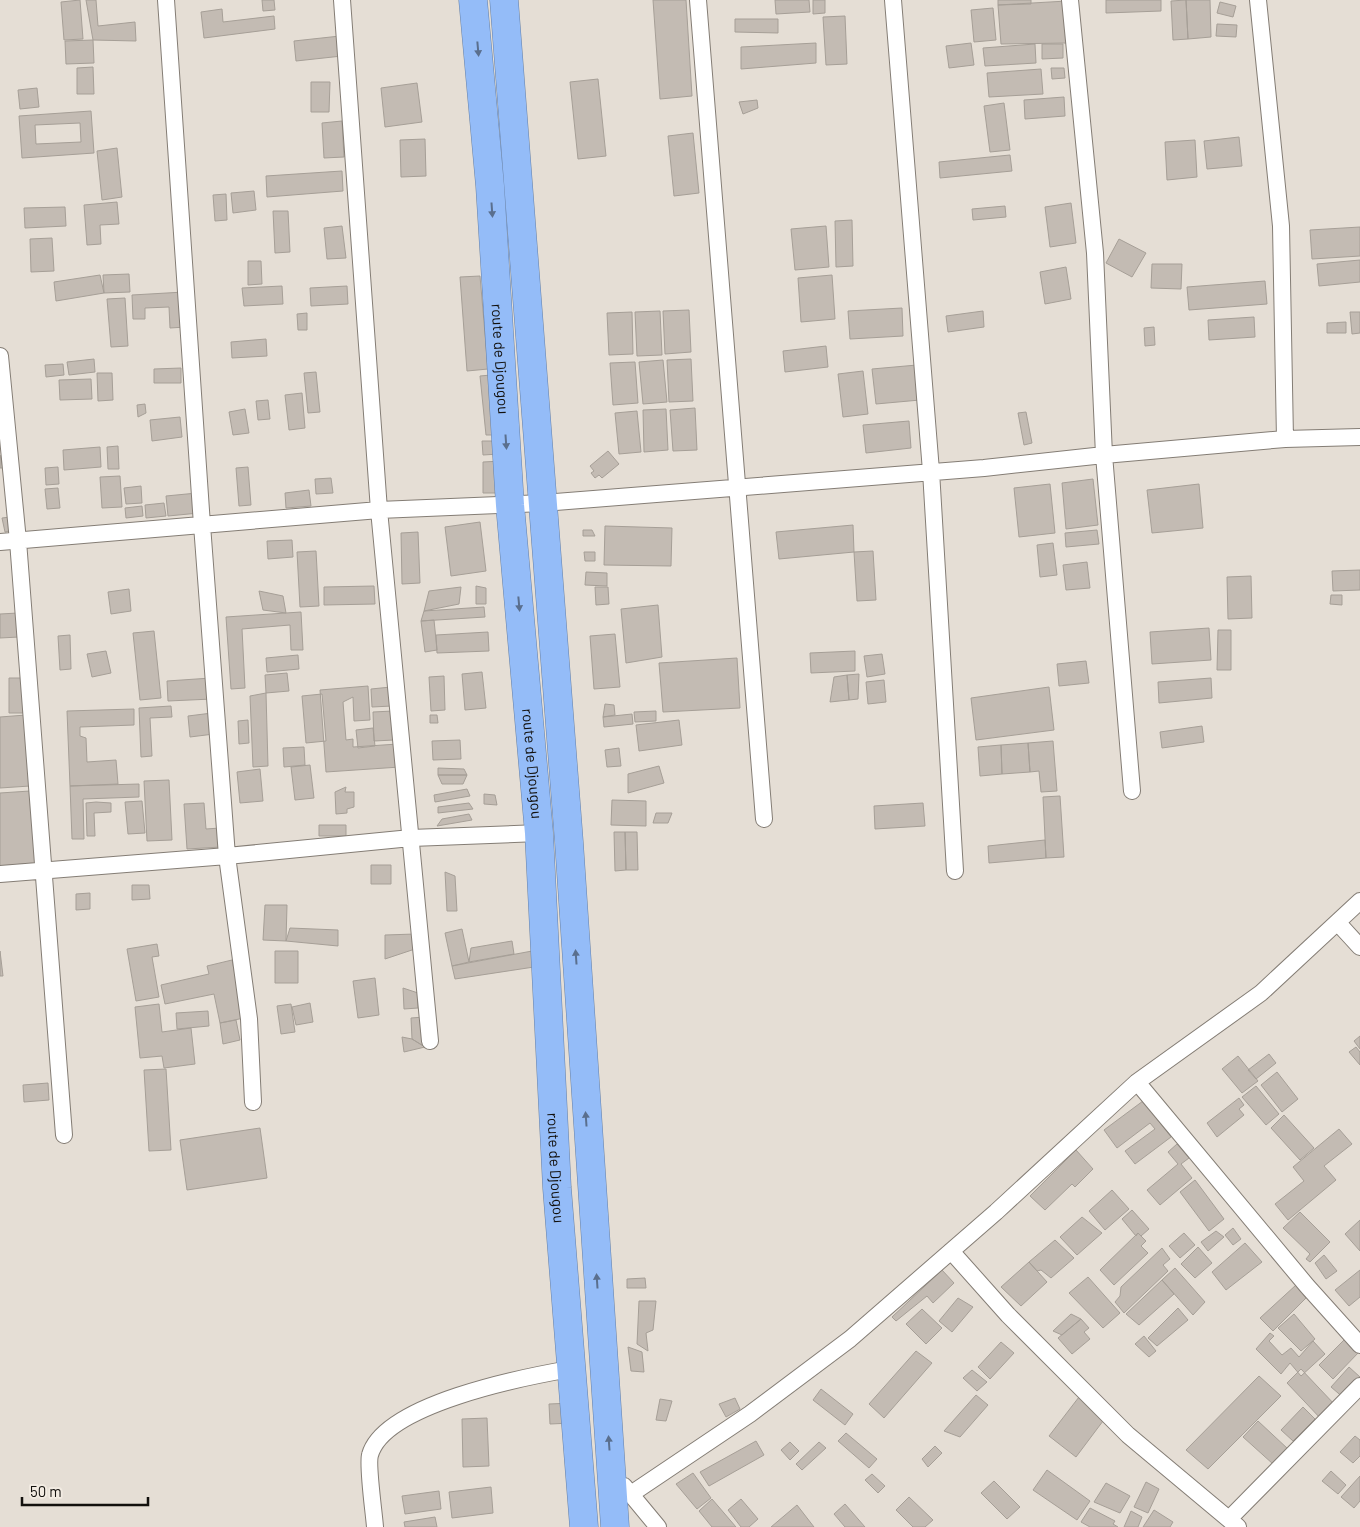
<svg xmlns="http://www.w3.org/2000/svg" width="1360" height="1527" viewBox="0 0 1360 1527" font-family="Barlow,sans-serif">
  <rect width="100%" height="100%" fill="#e5ded5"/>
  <path fill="#c3bbb3" stroke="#a69f97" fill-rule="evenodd" d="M80,0L83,39L64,40L61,2Z
    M86,0H96L98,26L135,22L136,41L93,40Z
    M262,0H274L275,10L263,11Z
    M653,0H686L692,96L660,99Z
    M775,0H809L810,12L776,14Z
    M813,0H825V13L813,14Z
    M998,0H1031V4L998,5Z
    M1106,0H1161V11L1106,13Z
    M1186,0H1210L1211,37L1188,39Z
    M1186,0L1188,39L1173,40L1171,1Z
    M1067,1V43L1001,44L998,5Z
    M1220,2L1236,6L1233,17L1217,13Z
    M993,8L996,40L974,42L971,10Z
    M222,9L223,22L274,16L275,29L204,38L201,12Z
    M845,16L847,64L826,65L823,17Z
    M735,19H778V33L735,32Z
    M1217,24L1237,25L1236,37L1216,36Z
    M340,36L342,56L296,61L294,41Z
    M93,40L94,63L66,64L65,41Z
    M816,43V63L741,69V47Z
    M971,43L974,65L949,68L946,46Z
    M1035,44L1036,63L985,66L983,48Z
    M1042,44H1063V58L1042,59Z
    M93,67L94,94H77V68Z
    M1051,68H1064L1065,78L1052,79Z
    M1041,69L1043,94L989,97L987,73Z
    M598,79L606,156L578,159L570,82Z
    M311,82H330L329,112H311Z
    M417,83L422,122L385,127L381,88Z
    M37,88L39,107L20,109L18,90Z
    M1064,97L1065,116L1025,119L1024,100Z
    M757,100L758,108L743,114L739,102Z
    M1004,103L1010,150L990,152L984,106Z
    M91,111L94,153L22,158L19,116ZM80,123L81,142L36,144L35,125Z
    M342,121L344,157L324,158L322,123Z
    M693,133L699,193L674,196L668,136Z
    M1239,137L1242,166L1207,169L1204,141Z
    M425,139L426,176L401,177L400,140Z
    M1195,140L1197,177L1167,180L1165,142Z
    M117,148L122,197L102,200L97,151Z
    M1010,155L1012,171L940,178L939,162Z
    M342,171L343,191L267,197L266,176Z
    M254,191L256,210L233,213L231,193Z
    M226,194L227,220L215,221L213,195Z
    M117,202L119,224L100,225L101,244L87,245L84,205Z
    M1071,203L1076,243L1050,247L1045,207Z
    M1005,206L1006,217L973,220L972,209Z
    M65,207L66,226L25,228L24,208Z
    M273,211H288L290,252L275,253Z
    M852,220L853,266L836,267L835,221Z
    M342,226L346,258L327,259L324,228Z
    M826,226L829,267L795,270L791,229Z
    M1360,227V256L1312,259L1310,230Z
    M52,238L54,271L31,272L30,239Z
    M1119,239L1146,253L1132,277L1106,263Z
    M1360,260V282L1319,286L1317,264Z
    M248,261H261L262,284L248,285Z
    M1152,264H1182L1181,289L1151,288Z
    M1066,267L1071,299L1045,304L1040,272Z
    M129,274L130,292L104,293L103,275Z
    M100,275L104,293L56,301L54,282Z
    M832,275L835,319L801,322L798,278Z
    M480,276L488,369L467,371L460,277Z
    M1265,281L1267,304L1189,310L1187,287Z
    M282,286L283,304L244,306L242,288Z
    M347,286L348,304L311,306L310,288Z
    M184,292L186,327L170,328L169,307L145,308V319H133L132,295Z
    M125,298L128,346L111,347L107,299Z
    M902,308L903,336L850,339L848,311Z
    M689,310L691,352L665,354L663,311Z
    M660,311L662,355L637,356L635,312Z
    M983,311L984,327L948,332L946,316Z
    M632,312L633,354L609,355L607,313Z
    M1350,312H1360V333L1352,334Z
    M307,313V330H298L297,314Z
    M1254,317L1255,337L1209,340L1208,320Z
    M1346,322V333H1327V323Z
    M1154,327L1155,345L1145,346L1144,328Z
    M266,339L267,356L232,358L231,342Z
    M826,346L828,367L785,372L783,351Z
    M94,359L95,372L69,375L67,362Z
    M691,359L693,401L669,402L667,360Z
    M663,360L667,402L643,404L639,362Z
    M635,362L638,403L613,405L610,363Z
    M63,364L64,375L46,377L45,365Z
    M917,365L920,400L876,404L872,369Z
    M181,368V383H154V369Z
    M863,371L868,414L843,417L838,374Z
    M316,372L320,412L308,413L304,373Z
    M97,373H112L113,400L98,401Z
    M491,375L500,435H486L480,376Z
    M91,379L92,399L60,400L59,380Z
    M302,393L305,428L289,430L285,395Z
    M268,400L270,419L258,420L256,401Z
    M145,404L146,413L138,417L137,405Z
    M695,408L697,450L673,451L670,410Z
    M245,409L249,433L233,435L229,412Z
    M666,409L668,450L644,452L643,410Z
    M637,411L641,452L619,454L615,413Z
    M1026,412L1032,443L1024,445L1018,413Z
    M180,417L182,437L152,441L150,420Z
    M909,421L911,448L866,453L863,425Z
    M482,441H498L499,454L483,455Z
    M118,446L119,469H108L107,447Z
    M100,447L101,467L64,470L63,450Z
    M608,451L619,464L602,478L599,475L595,478L591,473L594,471L590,466Z
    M0,455L3,468H0Z
    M501,461V493H483V462Z
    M58,467L59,484L46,485L45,468Z
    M248,467L251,505L239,506L236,468Z
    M120,476L122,507L102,508L100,477Z
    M331,478L333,493L316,494L315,479Z
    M1093,479L1098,525L1066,529L1062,483Z
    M1050,484L1055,533L1019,537L1014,488Z
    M1199,484L1203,528L1152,533L1147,490Z
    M141,486L142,503L126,504L124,488Z
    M58,488L60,508L47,509L45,489Z
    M309,490L311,506L286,508L285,493Z
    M197,493L199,513L168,516L166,496Z
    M164,503L166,516L146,518L145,505Z
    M142,506L143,516L126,518L125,508Z
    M10,517L13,530L5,532L2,518Z
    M480,522L486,571L451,576L445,527Z
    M853,525L854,552L779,559L776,532Z
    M605,526L672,528L671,566L604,565Z
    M583,530H592L595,536H583Z
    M1097,530L1099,544L1066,547L1065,533Z
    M418,532L420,583L402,584L401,533Z
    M292,540L293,557L268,559L267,541Z
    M1053,543L1057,575L1040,577L1037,545Z
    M316,551L319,606L300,607L297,552Z
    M873,551L876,600L857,601L854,552Z
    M584,552H595V561H585Z
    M1087,562L1090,588L1066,590L1063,565Z
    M1360,570V590L1333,591L1332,571Z
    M586,572L607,573V586L585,585Z
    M1251,576L1252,618L1228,619L1227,577Z
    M374,586L375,604L324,605V587Z
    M476,586L486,588V604H476Z
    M461,587L459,604L424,611L429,591Z
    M595,587H608L609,604L596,605Z
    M129,589L131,611L111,614L108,592Z
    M259,591L283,596L286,613L263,610Z
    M1331,595H1342V605L1330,604Z
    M658,605L662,657L626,663L621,609Z
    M484,607L485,617L421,621L424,611Z
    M301,612L303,650H291L290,625L242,629L245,688L231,689L226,617Z
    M18,613L19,637L0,638V614Z
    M434,620L437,650L425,652L421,621Z
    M1209,628L1211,660L1152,664L1150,632Z
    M1218,630H1231V670H1217Z
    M154,631L161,698L140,700L133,633Z
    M488,632L489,651L437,653L436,635Z
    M615,634L620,687L594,689L590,636Z
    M70,635L71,669L60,670L58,636Z
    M106,651L111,673L92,677L87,654Z
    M855,651V671L811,673L810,653Z
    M882,654L885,674L867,677L864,656Z
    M298,655L299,669L267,672L266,658Z
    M737,658L740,708L663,712L659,663Z
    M1086,661L1089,683L1059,686L1057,664Z
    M482,672L486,708L465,710L462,674Z
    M287,673L289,691L266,693L265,675Z
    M859,674L858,699L849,700L847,675Z
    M847,675L849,700L830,702L834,677Z
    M444,676L445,710L431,711L429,677Z
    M9,678H22L23,713H9Z
    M211,678L212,699L168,701L167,681Z
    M1211,678L1212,698L1159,703L1158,682Z
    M884,680L886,702L868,704L866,682Z
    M368,686L370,720L354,721L353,697L343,702L346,740L353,739V747L398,744L400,767L326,772L320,690Z
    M391,687L392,706L372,707L371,689Z
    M1049,687L1054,730L976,740L971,698Z
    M266,693L268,766L253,767L250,696Z
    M322,694L326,741L306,743L302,696Z
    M605,704L614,705L615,715L603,717Z
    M171,706L172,717L150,718L152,756L141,757L139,708Z
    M134,709V725L80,727V736L86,738L87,762L116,760L118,784L70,786L67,711Z
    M393,711L394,740L374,741L373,712Z
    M656,711V721L635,722L634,712Z
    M212,713L214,734L190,737L188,716Z
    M632,714L633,724L604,727L603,717Z
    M26,715L30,786L0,788V717Z
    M430,715H437L438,723H430Z
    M248,720L249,743L239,744L238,721Z
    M679,720L682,745L639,751L636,725Z
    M1202,726L1204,742L1162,748L1160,732Z
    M373,728L375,746L358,748L356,730Z
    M460,740L461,759L433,760L432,741Z
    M1053,741L1057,791L1041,792L1039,771L1030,772L1028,743Z
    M1028,743L1030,772L1002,774L1001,745Z
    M1001,745L1002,774L980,776L978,747Z
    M304,747L305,765L284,767L283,748Z
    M619,748L621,766L607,767L605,750Z
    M310,765L314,798L295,800L291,767Z
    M659,766L664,783L628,793V774Z
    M438,768L464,769L467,775H438Z
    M260,769L263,801L240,803L237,772Z
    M438,775H467L463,784H442Z
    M169,780L172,840L147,841L144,781Z
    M139,784V797L83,799L84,839H72L70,786Z
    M346,787L345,792H354V807L347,809V813L336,814L335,792Z
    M467,789L470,796L435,802L434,795Z
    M30,791L35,863L0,866V793Z
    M484,794L495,795L497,805L484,804Z
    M1060,796L1064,857L1046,858L1043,797Z
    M612,800L646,801V826L611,825Z
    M142,801L145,833L128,834L125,802Z
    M96,802L111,803V812L94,813L95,836H87L86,803Z
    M204,803L206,829L220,828L221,847L187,849L184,804Z
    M469,803L473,809L438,813V807Z
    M923,803L925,826L875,829L874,806Z
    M656,813H672L668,823H653Z
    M469,814L472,820L437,826L442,819Z
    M319,825H346V836H319Z
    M614,832H625L626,870L615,871Z
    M625,832H637L638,870H626Z
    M1045,840L1046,858L989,863L988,846Z
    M371,865H391V884H371Z
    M445,872L455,876L457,911H447Z
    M132,885H149L150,899L132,900Z
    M90,893V909L76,910V894Z
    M265,905H287L286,941L263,940Z
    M290,928L338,930V946L286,941Z
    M462,929L469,962L452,966L445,933Z
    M415,934V949L385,959V935Z
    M512,941L514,954L469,962L471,948Z
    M157,944L159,956L152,957L159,997L136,1001L127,949Z
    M0,951L3,976H0Z
    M275,951H298V983H275Z
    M532,951L534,967L455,979L452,966Z
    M232,960L244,1018L220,1023L214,994L165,1004L161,985L209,974L207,966Z
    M375,978L379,1015L358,1018L353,981Z
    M403,988L418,993V1008L404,1009Z
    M310,1003L313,1022L296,1025L292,1007Z
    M159,1004L162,1032L191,1028L195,1064L164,1068L162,1056L140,1058L135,1007Z
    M291,1004L295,1032L281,1034L277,1006Z
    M208,1011L209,1026L177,1029L176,1013Z
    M424,1017L425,1047L412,1039L411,1018Z
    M236,1020L240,1040L223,1044L220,1023Z
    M1360,1036V1049L1354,1041Z
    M402,1037L412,1039L425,1047L404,1052Z
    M1356,1047L1360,1052V1065L1349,1052Z
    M1269,1054L1276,1063L1256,1079L1248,1070Z
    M1238,1056L1258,1081L1242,1093L1222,1069Z
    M166,1069L171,1150L149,1151L144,1070Z
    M1277,1072L1298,1099L1282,1112L1261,1085Z
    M48,1083L49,1100L24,1102L23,1085Z
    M1256,1086L1279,1114L1266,1125L1242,1097Z
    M1239,1098L1244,1105L1239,1109L1244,1115L1217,1137L1207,1123Z
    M1143,1101L1171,1137L1135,1164L1125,1151L1155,1129L1150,1123L1117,1148L1104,1130Z
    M1284,1115L1314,1148L1300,1160L1271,1128Z
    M260,1128L267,1178L187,1190L180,1140Z
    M1339,1129L1352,1144L1324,1166L1336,1180L1288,1220L1275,1204L1304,1181L1293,1167Z
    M1177,1144L1189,1158L1181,1164L1192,1178L1160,1205L1147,1190L1178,1164L1168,1152Z
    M1076,1150L1093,1169L1075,1187L1072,1184L1045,1210L1030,1196Z
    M1195,1180L1224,1219L1209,1231L1180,1192Z
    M1112,1190L1129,1209L1105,1230L1089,1211Z
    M1132,1210L1149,1229L1141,1236L1138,1233L1136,1236L1122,1219Z
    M1300,1212L1330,1242L1310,1262L1306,1259L1310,1254L1283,1228Z
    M1082,1217L1102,1233L1077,1255L1060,1237Z
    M1360,1220V1251L1345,1234Z
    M1233,1228L1241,1239L1233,1245L1225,1235Z
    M1216,1231L1224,1237L1208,1251L1201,1242Z
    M1138,1233L1146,1241L1141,1246L1148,1253L1114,1285L1100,1270Z
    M1184,1233L1195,1245L1180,1258L1169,1246Z
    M1055,1240L1074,1258L1051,1278L1041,1270L1037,1271L1029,1262Z
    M1245,1243L1262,1262L1226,1290L1212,1272Z
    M1198,1247L1212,1263L1195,1278L1181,1264Z
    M1162,1248L1170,1259L1163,1265L1168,1271L1124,1313L1115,1302L1120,1296L1121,1287Z
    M1324,1255L1337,1271L1326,1279L1315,1263Z
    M1029,1262L1047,1282L1021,1306L1001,1287Z
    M1175,1268L1205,1302L1193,1315L1162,1280Z
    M942,1270L954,1283L933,1303L927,1296L896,1321L892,1317Z
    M1360,1270V1297L1349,1306L1335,1290Z
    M1088,1277L1120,1313L1103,1328L1069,1293Z
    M645,1278L646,1288H627V1279Z
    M1162,1280L1174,1294L1139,1325L1126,1314Z
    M1296,1285L1306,1298L1273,1331L1260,1318Z
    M958,1298L973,1307L952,1332L939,1321Z
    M639,1301H656L653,1330L646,1333L648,1351L637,1344Z
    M1178,1308L1188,1320L1157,1346L1148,1338Z
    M922,1309L942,1328L926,1344L906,1324Z
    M1071,1314L1081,1319L1062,1335L1053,1331Z
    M1294,1314L1315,1339L1301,1351L1278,1328Z
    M1081,1319L1089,1328L1084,1332L1090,1339L1072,1354L1058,1338Z
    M1270,1333L1274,1336L1269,1341L1282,1355L1291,1348L1299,1357L1313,1341L1325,1354L1301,1376L1290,1363L1281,1374L1256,1349Z
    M1144,1336L1156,1351L1149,1357L1135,1344Z
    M1345,1339L1360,1351L1333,1379L1319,1365Z
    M1001,1342L1014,1353L990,1379L978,1367Z
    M628,1347L642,1352L644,1372L631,1371Z
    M916,1351L932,1363L884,1418L869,1404Z
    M1349,1367L1360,1377V1382L1345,1399L1331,1387Z
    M1301,1369L1336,1406L1322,1420L1287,1383Z
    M972,1370L987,1382L977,1391L963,1378Z
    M1259,1376L1281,1396L1208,1469L1186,1450Z
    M821,1389L853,1414L845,1425L813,1400Z
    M976,1395L988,1405L960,1437L944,1431Z
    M1079,1397L1106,1417L1076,1457L1049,1436Z
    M735,1398L740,1409L726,1417L719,1404Z
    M660,1399L672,1401L666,1421L656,1420Z
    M572,1403V1423L550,1424L549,1404Z
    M1303,1407L1315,1419L1293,1441L1281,1430Z
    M487,1418L489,1466L463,1467L462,1419Z
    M1258,1421L1288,1449L1273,1464L1243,1437Z
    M846,1433L877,1459L869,1468L838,1441Z
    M1355,1436L1360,1440V1456L1353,1463L1340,1452Z
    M756,1441L764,1455L709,1486L700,1472Z
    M790,1442L799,1451L790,1460L781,1450Z
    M819,1442L826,1448L802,1470L796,1464Z
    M935,1446L942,1453L928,1467L922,1459Z
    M1047,1470L1090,1501L1077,1520L1033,1490Z
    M1331,1471L1346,1485L1338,1494L1322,1481Z
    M693,1473L711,1498L697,1509L676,1484Z
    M872,1474L885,1486L878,1493L865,1480Z
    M1360,1476V1501L1354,1508L1341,1497Z
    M994,1481L1020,1507L1007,1519L981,1493Z
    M1146,1482L1159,1489L1148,1513L1134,1507Z
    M1106,1483L1130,1496L1120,1513L1094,1502Z
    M491,1487L493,1513L452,1518L449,1492Z
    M439,1491L441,1509L405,1514L402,1496Z
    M909,1497L933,1520L925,1527H913L896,1510Z
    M712,1499L736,1527H712L699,1511Z
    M741,1499L758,1519L749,1527H741L728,1510Z
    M845,1504L865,1527H845L834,1514Z
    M797,1505L814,1527H771Z
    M1090,1508L1115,1521L1113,1524L1118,1527H1090L1081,1522Z
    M1154,1510L1173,1522L1170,1527H1143Z
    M1131,1511L1142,1517L1138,1527H1124Z
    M435,1517L437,1527H405L404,1522Z"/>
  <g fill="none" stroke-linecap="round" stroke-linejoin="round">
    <defs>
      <path id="street" d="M166,0L202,525L227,856L249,1019L253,1102
        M342,0L379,510L430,1041
        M698,0L764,819
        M893,0L931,471L955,871
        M1070,0L1095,253L1104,455L1132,791
        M1258,0L1281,226L1285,439
        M0,356L18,541L64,1135
        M0,542L379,510L543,503L984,468L1104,455L1285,439L1360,437
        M0,874L227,856L411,838L539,833
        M1338,923L1360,947
        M1137,1082L1307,1286L1360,1345
        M951,1251L1008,1315L1128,1435L1238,1527
        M624,1486L658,1527
        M631,1494L750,1414L850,1339L996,1212L1137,1082L1261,993L1360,901
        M1229,1519L1360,1386
        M375,1527C374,1513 367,1465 370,1455C384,1404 524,1377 570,1369"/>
      <g id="highway">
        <path id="s1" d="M473,0L490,186L510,505L539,833L557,1188L584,1527"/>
        <path d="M504,0L569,842L615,1527"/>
      </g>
    </defs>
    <use href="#street" stroke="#847d75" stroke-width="18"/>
    <use href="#highway" stroke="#6680a6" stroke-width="29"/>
    <use href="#street" stroke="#fff" stroke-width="16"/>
    <use href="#highway" stroke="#94bcf8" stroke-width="28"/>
  </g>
  <defs><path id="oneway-solid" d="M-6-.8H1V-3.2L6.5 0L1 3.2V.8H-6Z" transform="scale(1.25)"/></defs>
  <g fill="#5a6f8e">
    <use href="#oneway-solid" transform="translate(478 49) rotate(85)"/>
    <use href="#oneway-solid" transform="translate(492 210) rotate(86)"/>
    <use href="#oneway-solid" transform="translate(506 442) rotate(86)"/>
    <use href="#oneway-solid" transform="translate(519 604) rotate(85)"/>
    <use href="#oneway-solid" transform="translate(576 957) rotate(-94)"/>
    <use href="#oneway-solid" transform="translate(586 1119) rotate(-94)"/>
    <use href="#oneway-solid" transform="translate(597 1281) rotate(-94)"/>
    <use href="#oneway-solid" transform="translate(609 1443) rotate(-94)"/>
  </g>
  <g text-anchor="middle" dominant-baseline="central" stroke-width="4" stroke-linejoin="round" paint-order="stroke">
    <g font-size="15" fill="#12100d" stroke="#f2ebe2">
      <text stroke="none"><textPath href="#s1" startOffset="360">route de Djougou</textPath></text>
      <text stroke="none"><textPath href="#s1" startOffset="766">route de Djougou</textPath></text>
      <text stroke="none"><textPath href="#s1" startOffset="1171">route de Djougou</textPath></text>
    </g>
  </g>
  <path d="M22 1497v8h126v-8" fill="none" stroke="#12100d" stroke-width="2.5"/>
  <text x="30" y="1497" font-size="15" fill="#12100d" stroke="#f2ebe2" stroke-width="4" paint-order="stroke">50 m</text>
</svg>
